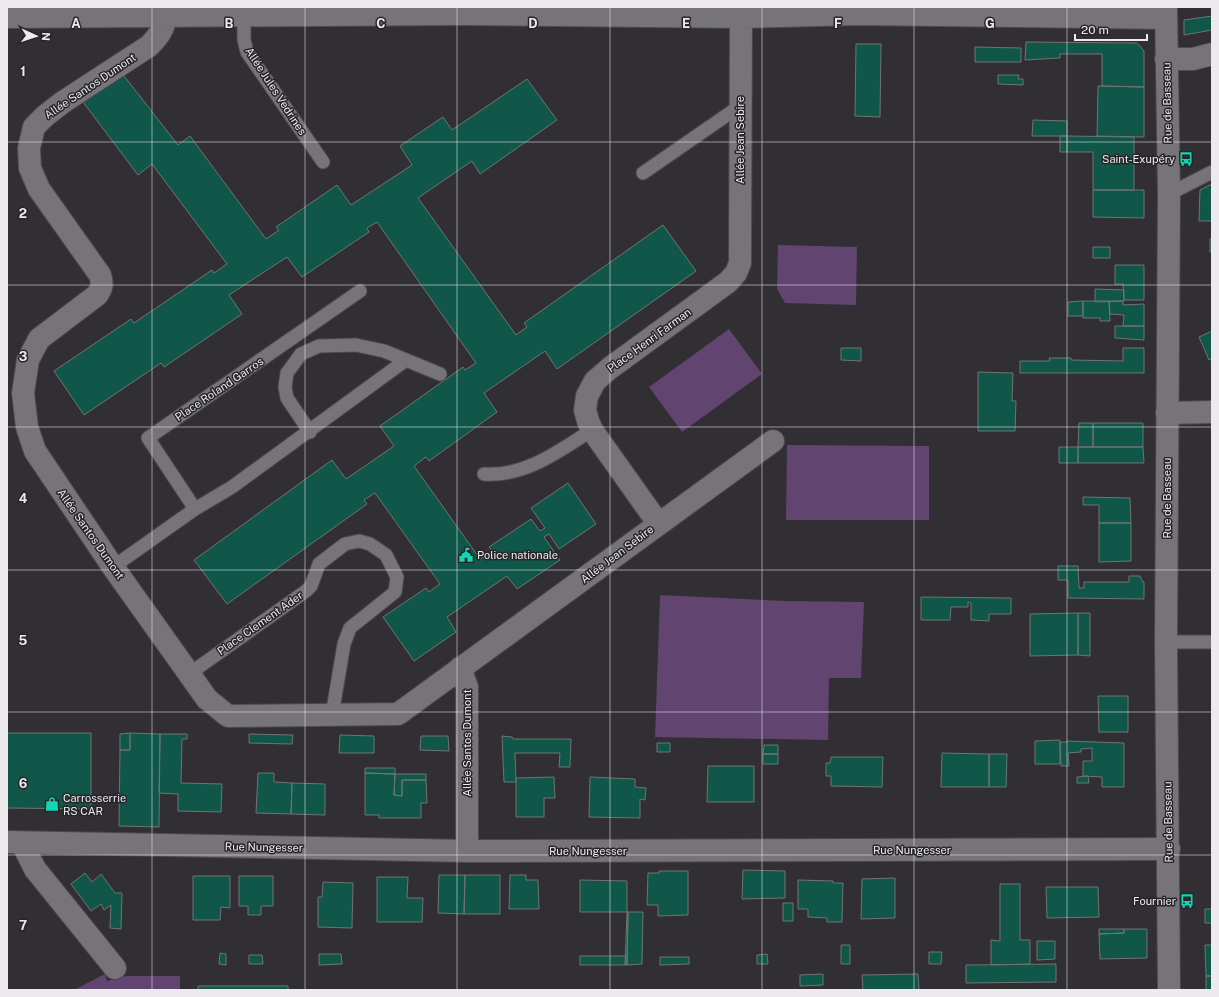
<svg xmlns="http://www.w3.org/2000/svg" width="1219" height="997" viewBox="0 0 1219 997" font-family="'Public Sans',sans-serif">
  <rect width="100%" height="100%" fill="#312f33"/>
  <path fill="#614470" d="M778,245L857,247L856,305L785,303L777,289Z
    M729,329L762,374L682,432L649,387Z
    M787,445L929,446V520H786Z
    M660,595L785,601L864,602L861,678H829L828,740L655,737Z
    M105,974L107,981L126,976H180V990H74Z"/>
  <path fill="#105749" stroke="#6f7573" d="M1212,16V30L1184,35V20Z
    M1026,42L1137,43L1144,51V87L1102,86V54H1060V58L1025,60Z
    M856,44H881L880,117L855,116Z
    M975,47L1021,48V62H975Z
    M121,72L178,145L190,136L266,239L279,230L276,227L337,185L351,205L412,165L400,146L443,117L452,130L527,79L557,120L480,174L472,161L418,198L516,335L527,327L524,323L663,225L696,271L557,369L545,351L484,393L497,412L429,461L426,457L414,466L480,559L492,551L489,547L531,519L540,531L545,528L531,508L568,483L596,524L559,549L549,534L544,537L560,560L517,589L507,576L447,617L456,632L414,661L383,617L426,588L429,592L440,584L375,493L364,500L367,504L227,604L194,560L332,460L346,479L394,446L380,426L463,367L465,370L476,363L377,222L367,228L369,232L302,277L287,257L229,295L242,314L164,367L161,363L84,415L54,371L131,319L134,323L212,270L214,273L227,264L152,164L138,175L83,102Z
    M998,75H1019L1018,79H1023V85L998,84Z
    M1098,86L1144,87V137L1097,136Z
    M1033,120L1067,121V136H1032Z
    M1060,136H1067V152H1060Z
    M1067,136L1134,137V190H1093V152H1067Z
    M1212,184V221H1199L1200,190Z
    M1093,190H1144V218L1093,217Z
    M1212,238V252H1210V239Z
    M1093,247H1110V258H1093Z
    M1115,265H1144V300H1124L1123,284H1115Z
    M1095,289L1124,290V301L1095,302Z
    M1083,301H1109L1110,321H1100V318H1083Z
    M1083,301V316H1068V302Z
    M1109,301H1123V305L1144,304V326H1123L1124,315L1110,314Z
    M1115,326H1144V340L1115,338Z
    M1212,331V359L1209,360L1199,337Z
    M841,348H861V361L841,360Z
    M1123,348H1144V373H1020V361H1050L1049,358H1071V360L1123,361Z
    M978,372L1013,373L1012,401H1016L1015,431H978Z
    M1079,423H1093V447H1078Z
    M1093,423H1143V447H1093Z
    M1059,447H1078V463H1059Z
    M1078,447H1143L1144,463H1078Z
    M1083,497L1130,498L1131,523H1099V505H1083Z
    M1099,523H1131V561L1099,562Z
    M1058,566H1078L1079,588H1084V582H1129V576H1140L1143,582H1144V599L1068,598V580H1058Z
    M921,597L1011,598V614H989V621L971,620V603L968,602V607H951L950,620H921Z
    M1078,613H1090V656L1078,655Z
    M1078,613V655L1030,656V614Z
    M1098,696H1128V732H1099Z
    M7,733H91V809L7,808Z
    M130,733V750H120V734Z
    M130,733L160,734L159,827L119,826L120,750H130Z
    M160,734H187V739H182L181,783L222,784L221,812L178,811V794L159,793Z
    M249,734L293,735L292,744L249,743Z
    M340,735L374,736V753H339Z
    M421,736H448L449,751L420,750Z
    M502,736L512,737L513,739H571L570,767H559L560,753H515L516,782H504Z
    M1060,740V764H1035V741Z
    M1067,741L1124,743V787H1102V777L1083,776V761H1092V748L1081,749V752L1068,753L1069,766H1061L1060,742H1067Z
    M657,743H670V752H657Z
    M764,745H778V754H763Z
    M942,753L989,754V787H941Z
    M763,754H778V764H763Z
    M989,754H1007L1006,787H989Z
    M831,757H883L882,787L831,786V776H826V763H830Z
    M708,766H754V802H707Z
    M365,768H395V774L365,773Z
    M258,773H274V782L292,783L291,814L256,813Z
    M365,773L395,774L394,795L402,796V780H426L427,803H421V818H379V815H365Z
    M395,774H426V780H402V796L394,795Z
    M1088,776L1089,783H1077V777Z
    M554,777L555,798H544V817H516V778Z
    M590,777L635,779V787L646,788L645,800L640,799V818L589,817Z
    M292,783L325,784V815L291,814Z
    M743,870L785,871V898L742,899Z
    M659,871H688V915L658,916V905H647L648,873H659Z
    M85,873L92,882L101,874L115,893H122L121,929L110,928L111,905L104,910L101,904L91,911L71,884Z
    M439,875H465L464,914L438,913Z
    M465,875H500V914H464Z
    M510,875H526V880H538L539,909H509Z
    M193,876H230V908L221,907L220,920H193Z
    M239,876H273V906H261V915H248V906H239Z
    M377,877H408L407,898H423L422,922H377Z
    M895,878V918L861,919L862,879Z
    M580,880L627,881V912H580Z
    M798,880L833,881V883H843L842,922H827V918L808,917V909H798Z
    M323,882L353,883L352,928L318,927V897H322Z
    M1000,884H1020V940H1030V964L991,965V940L1000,941Z
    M1046,887H1098L1099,917L1047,918Z
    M783,903H793V921H783Z
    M1205,909H1212V923H1205Z
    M627,912H628L627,965H625Z
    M628,912H643L642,964L627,965Z
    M1099,929H1124V933L1099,934Z
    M1124,929H1147V958L1100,959L1099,934L1124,933Z
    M1037,941H1055V959L1037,960Z
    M841,945H850V964H841Z
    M1205,945H1212V976H1206Z
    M929,952H942L941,964H929Z
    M220,953L226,954V965L219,964Z
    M319,954H341L342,964L319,965Z
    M767,954L768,964H757V955Z
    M249,955H262L263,964H249Z
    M580,956H626L625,965H580Z
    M660,957H689V964L660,965Z
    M1056,964V982L966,983V965Z
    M823,974V985L800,986V975Z
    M918,974L919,990H863L862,975Z
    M1206,976H1212V990H1206Z
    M198,986H288V990H198Z"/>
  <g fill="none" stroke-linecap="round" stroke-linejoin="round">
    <defs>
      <path id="lane" d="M244,16V40L247,52L323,162
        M643,173L740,106
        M1169,194L1212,172
        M310,432L287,398L285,387L287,373L301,354L319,346L356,345L384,351L406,360
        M484,474C525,477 559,451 592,430
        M195,509L148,438L360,291
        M113,567L195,509L232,487L406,360L440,374
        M1166,642H1212
        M189,674L306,591L311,586L319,564L345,544L359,541L370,544L386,555L397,577L395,592L350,628L344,644L332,715"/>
      <path id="street" d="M166,15C164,29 159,36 149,46L63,102L45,116L34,127L29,148L30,168L39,189L100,275C103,284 102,288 97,295L39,339L28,360L23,393L27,427L35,451L113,567L207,699L228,716L398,714L773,441
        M7,17L464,14L741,17L857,14L1166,18
        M1166,59H1193L1212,54
        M1167,413L1212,412
        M658,523L592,430L588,421L585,410L587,396L595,381L610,368L728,282L736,273L740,263L741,17
        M460,668L467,687V851
        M7,842L467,851L1169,849
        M22,843L35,869L115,968"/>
      <path id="secondary" d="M1166,7L1169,194L1166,642L1169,990"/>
    </defs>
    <use href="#lane" stroke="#4c4a4d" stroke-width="15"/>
    <use href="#street" stroke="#4c4a4d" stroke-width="24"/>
    <use href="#secondary" stroke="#4c4a4d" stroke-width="24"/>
    <use href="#lane" stroke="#777479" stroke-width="13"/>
    <use href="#street" stroke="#777479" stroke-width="22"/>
    <use href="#secondary" stroke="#777479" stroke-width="22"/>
  </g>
  <path fill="none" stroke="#eceaed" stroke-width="1" stroke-opacity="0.55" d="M152,7V990M305,7V990M457,7V990M610,7V990M762,7V990M914,7V990M1067,7V990M7,142H1212M7,285H1212M7,427H1212M7,570H1212M7,712H1212M7,855H1212"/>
  <defs>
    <symbol id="bus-bare" viewBox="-9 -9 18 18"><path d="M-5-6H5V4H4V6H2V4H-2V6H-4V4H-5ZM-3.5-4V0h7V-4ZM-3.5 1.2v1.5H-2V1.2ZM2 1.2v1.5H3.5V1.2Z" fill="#13d5b4" stroke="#272529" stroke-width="2.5" paint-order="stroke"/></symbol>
    <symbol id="civic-bare" viewBox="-9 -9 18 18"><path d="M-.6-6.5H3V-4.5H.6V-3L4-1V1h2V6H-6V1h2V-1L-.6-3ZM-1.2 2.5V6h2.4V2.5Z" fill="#13d5b4" stroke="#272529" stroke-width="2.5" paint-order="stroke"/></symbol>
    <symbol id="shop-bare" viewBox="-9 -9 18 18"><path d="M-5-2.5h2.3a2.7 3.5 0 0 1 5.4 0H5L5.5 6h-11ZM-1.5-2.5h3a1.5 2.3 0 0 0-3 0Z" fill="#13d5b4" stroke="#272529" stroke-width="2.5" paint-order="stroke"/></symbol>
  </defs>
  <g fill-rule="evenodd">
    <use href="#bus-bare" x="1176" y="149" width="20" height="20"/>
    <use href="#civic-bare" x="456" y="545" width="20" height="20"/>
    <use href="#shop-bare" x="42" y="794" width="20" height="20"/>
    <use href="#bus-bare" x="1177" y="891" width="20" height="20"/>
  </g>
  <g text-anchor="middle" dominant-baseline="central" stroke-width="3" stroke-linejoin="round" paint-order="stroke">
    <g font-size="11" fill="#eceaed" stroke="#272529">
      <text transform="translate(90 86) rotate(-34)">Allée Santos Dumont</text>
      <text transform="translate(276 91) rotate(57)">Allée Jules Vedrines</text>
      <text transform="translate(1167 103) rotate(-91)">Rue de Basseau</text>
      <text transform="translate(740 140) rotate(-90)">Allée Jean Sebire</text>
      <text transform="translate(649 340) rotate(-36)">Place Henri Farman</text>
      <text transform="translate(219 389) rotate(-34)">Place Roland Garros</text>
      <text transform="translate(1167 498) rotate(-90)">Rue de Basseau</text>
      <text transform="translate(91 534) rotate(55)">Allée Santos Dumont</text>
      <text transform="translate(617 554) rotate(-37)">Allée Jean Sebire</text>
      <text transform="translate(260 623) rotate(-35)">Place Clement Ader</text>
      <text transform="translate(467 743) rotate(-90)">Allée Santos Dumont</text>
      <text transform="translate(1168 822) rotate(-91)">Rue de Basseau</text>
      <text transform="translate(264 847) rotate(1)">Rue Nungesser</text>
      <text x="912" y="850">Rue Nungesser</text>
      <text x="588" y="851">Rue Nungesser</text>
    </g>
    <g font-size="11" fill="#eceaed" stroke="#272529" text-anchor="end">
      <text x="1175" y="159">Saint-Exupéry</text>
      <text x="477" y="555" text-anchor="start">Police nationale</text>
      <text x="63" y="798" text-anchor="start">Carrosserrie<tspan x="63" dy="13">RS CAR</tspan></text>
      <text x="1176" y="901">Fournier</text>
    </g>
  </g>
  <g font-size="13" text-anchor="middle" font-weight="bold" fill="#eceaed" stroke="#272529" stroke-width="3" stroke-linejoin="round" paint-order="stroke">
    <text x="76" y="28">A</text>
    <text x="229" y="28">B</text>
    <text x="381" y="28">C</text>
    <text x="533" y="28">D</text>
    <text x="686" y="28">E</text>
    <text x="838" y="28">F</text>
    <text x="990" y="28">G</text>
    <text x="23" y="76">1</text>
    <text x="23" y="218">2</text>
    <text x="23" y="361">3</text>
    <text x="23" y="503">4</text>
    <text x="23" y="645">5</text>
    <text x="23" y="788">6</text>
    <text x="23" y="930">7</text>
  </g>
  <rect width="1219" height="997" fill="none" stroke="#eceaed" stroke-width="16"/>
  <g transform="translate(36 36) rotate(93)" stroke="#272529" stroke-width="3" paint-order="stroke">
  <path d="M0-3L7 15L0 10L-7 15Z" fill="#eceaed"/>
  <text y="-6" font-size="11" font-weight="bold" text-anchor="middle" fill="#eceaed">N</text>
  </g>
  <path d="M1075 34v6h72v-6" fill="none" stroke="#eceaed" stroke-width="2"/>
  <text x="1081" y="34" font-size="12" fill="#eceaed" stroke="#272529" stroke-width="3" paint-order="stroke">20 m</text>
</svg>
